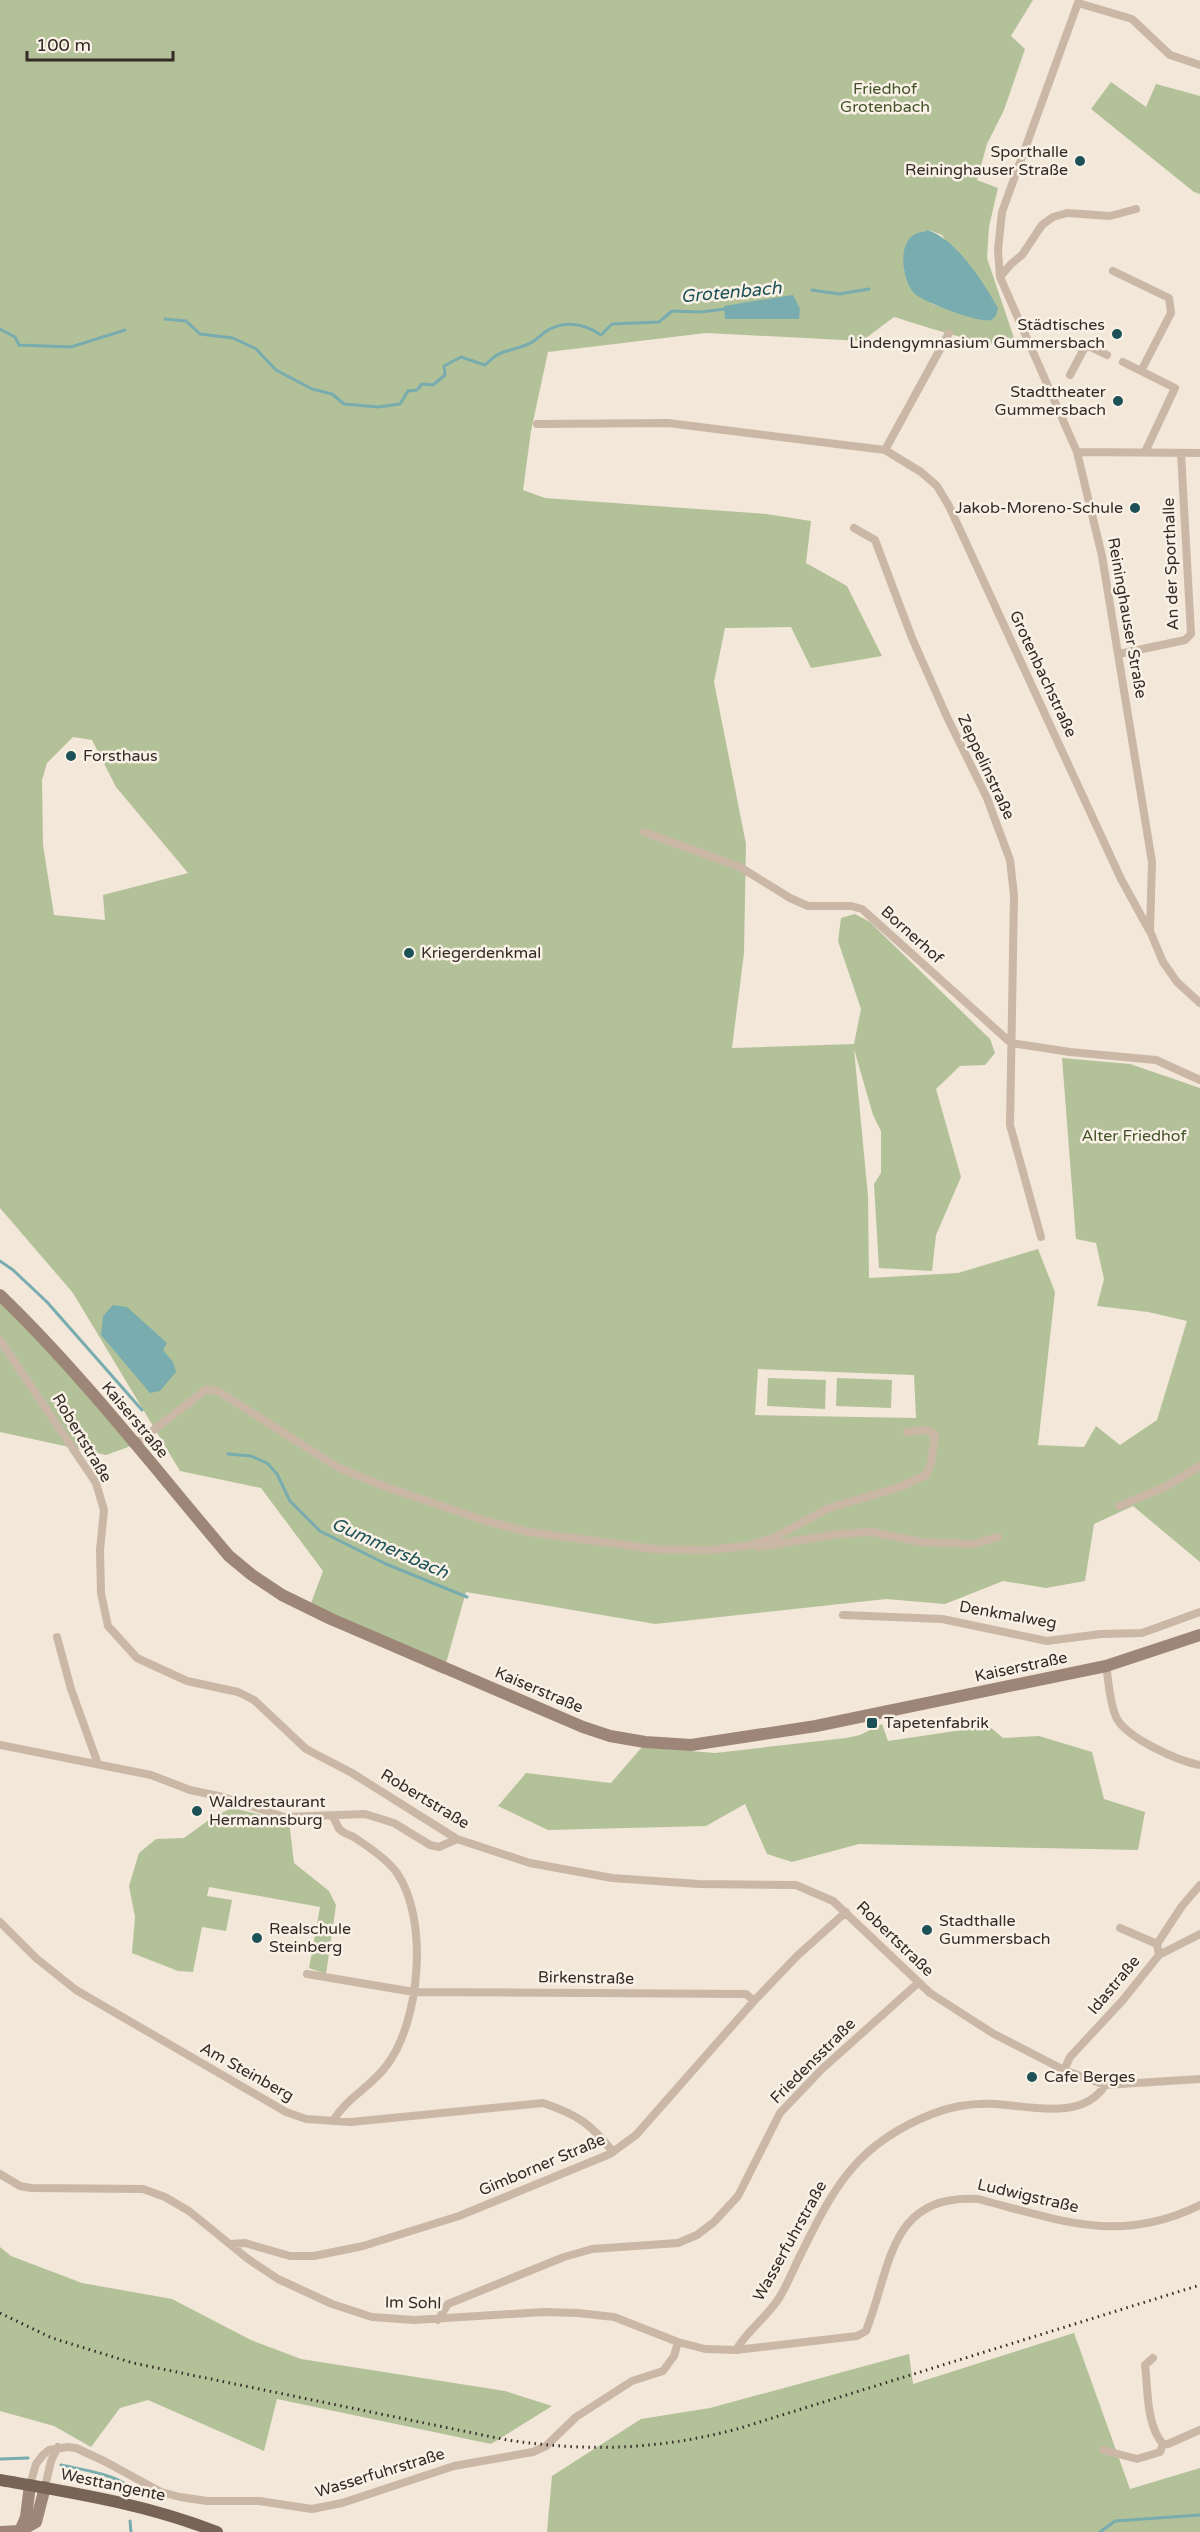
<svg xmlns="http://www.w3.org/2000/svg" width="1200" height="2532" viewBox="0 0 1200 2532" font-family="'Varela Round',sans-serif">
  <rect width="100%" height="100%" fill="#f2e7d9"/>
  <path fill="#b3c199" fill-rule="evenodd" d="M0,0H1033L1011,36L1025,49L1004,110L987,144L977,180L998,188L989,227L987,258L1016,344C996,351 918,324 894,317L862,341L706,333L548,352L531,431L523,490L545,498L766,514L811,521L806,563L847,586L882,656L811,668L791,627L725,628L714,682L746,844L744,953L732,1048L854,1044L861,1009L838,941L841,918L855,914L870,922L990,1039L995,1053L985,1065L960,1066L936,1089L961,1177L936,1235L932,1271L879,1268L874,1184L881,1173V1131L873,1115L854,1049L868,1196L869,1278L958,1273L1038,1249L1055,1292L1038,1445L1084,1447L1096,1426L1120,1445L1157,1420L1187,1321L1148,1312L1097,1306L1104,1279L1096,1243L1076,1239L1062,1058L1130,1064L1200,1088V1562L1133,1506L1094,1524L1085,1581L1046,1588L1003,1581L945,1604L886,1599L655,1624L466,1592L443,1674L307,1614L323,1571L261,1488L180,1471L73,1293L0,1208ZM929,230L942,235L991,320H981L932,304L904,271C903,247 905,237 929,230ZM73,737L92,740L116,787L188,873L103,895L105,920L54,915L43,845L42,780L47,763ZM758,1369L914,1375L916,1418L755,1415Z
    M1111,82L1146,107L1156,84L1200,96V194L1194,192L1091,109Z
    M0,1295L134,1445L106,1455L0,1432Z
    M768,1378L826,1380L825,1409L767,1406Z
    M837,1378L892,1380L891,1408L836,1406Z
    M882,1724L888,1741L989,1726L1003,1738L1039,1736L1092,1752L1104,1799L1145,1812L1138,1850L859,1844L792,1862L767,1854L745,1804L706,1826L548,1830L498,1806L526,1773L611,1783L642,1747L715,1753L846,1738L860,1735Z
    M232,1808L289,1821L294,1863L329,1891L336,1905L326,1974L309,1968L320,1907L209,1887L207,1896L232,1900L226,1931L202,1927L193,1972L178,1971L132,1953L135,1917L129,1886L139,1853L156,1839L184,1838L213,1817Z
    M0,2247L11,2256L82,2283L172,2299L251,2340L301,2359L505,2391L552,2406L491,2444L277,2399L264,2451L148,2400L120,2408L91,2447L54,2426L0,2411Z
    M1074,2333L1130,2489L1200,2468V2532H547L552,2476L641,2419L710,2408L909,2354L913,2384Z"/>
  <path fill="#78acaf" d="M928,230C958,241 983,282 998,308C997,312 996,318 991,320C981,324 922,302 914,293C902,280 897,244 915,234C919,232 924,232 928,230Z
    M793,295L800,309L799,319H725L724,306Z
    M113,1305L127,1307L167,1343L163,1350L173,1362L176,1372L160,1391L150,1393L101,1335L103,1316Z"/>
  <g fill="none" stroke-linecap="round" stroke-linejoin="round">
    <path stroke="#78acaf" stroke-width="3" d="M812,290L839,294L869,289
      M165,319L186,321L200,334L233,338L256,349L276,370L312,389L332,394L344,404L378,407L400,404L408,391L417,390L422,384L433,385L445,375L444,366L461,357L485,365C504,347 504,354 526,345C533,343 539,337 545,332C563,320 584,323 601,335L612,324L659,322L672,311L700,312L726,309
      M0,329L15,337L19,345L71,347L125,330
      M0,1261L13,1270L47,1302L142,1410
      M228,1454L251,1456L267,1463L277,1474L290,1501L320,1531L386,1564L467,1597
      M0,2459L28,2458
      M61,2465C84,2470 115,2474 132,2489
      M130,2521L131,2532
      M1100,2532L1115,2521L1200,2515"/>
    <path stroke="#cab7a5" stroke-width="8" d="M1079,0L1002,212L998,250L1000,277L1077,452L1102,556L1152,862L1150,931L1163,962L1177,982L1200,1003
      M1078,3L1132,19L1170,55L1200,65
      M1113,271L1169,298L1171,313L1141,371
      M1000,277L1011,264L1022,255L1042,225L1053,217L1067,213L1110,216L1136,209
      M1123,362L1175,388L1145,452
      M1070,375L1086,345L1107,355
      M537,424L668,423L885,450L921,472L937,486L949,506L1121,879L1149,930
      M885,450L949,333
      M1077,452L1200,453
      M854,528L875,540L912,638L947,717L987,798L1010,860L1014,895L1010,1125L1041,1237
      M1119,654L1185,640L1191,634L1181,453
      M644,832L740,867L790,898L808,906H851L862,909L1011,1043L1070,1052L1156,1060L1200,1080
      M0,1340L96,1483L104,1510L100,1550L101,1593L108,1626L137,1658L187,1681L238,1692L254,1700L306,1749L352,1773L457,1839L530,1863L612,1878L699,1884L796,1885L833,1901L930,1993L994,2034L1064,2070L1105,2085L1200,2079
      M134,1445L207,1389L218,1391L339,1468L386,1487L486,1521L529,1532L654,1549L708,1550L747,1546L773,1538L829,1508L900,1487L926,1475L931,1463L935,1435L927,1430L907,1432
      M1119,1506L1165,1487L1200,1466
      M758,1547L838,1534L872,1532L921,1542L973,1544L998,1537
      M843,1615L942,1619L1047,1641L1101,1634L1142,1633L1200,1612
      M57,1637L71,1689L98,1764
      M1106,1666C1109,1682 1109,1701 1116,1717C1126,1738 1178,1761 1200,1765
      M0,1745L151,1775L190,1790L223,1797L284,1817L365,1814L394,1823L430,1845L439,1847L457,1839
      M333,1817C335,1820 337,1825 339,1829C343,1833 350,1835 355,1838C369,1847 387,1859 397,1873C429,1920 420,2021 387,2065C371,2087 346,2098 333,2121
      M0,1922L36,1958L76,1990L286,2112L306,2119L351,2122L543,2103C578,2115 590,2123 613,2152
      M1120,1928L1157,1944
      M1159,1955L1157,1944L1182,1906L1200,1885
      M307,1974L414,1992L746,1994L754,2001
      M1064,2070L1070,2057L1123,2000L1159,1955L1200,1934
      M0,2174L20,2186L31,2188L143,2189L165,2197L189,2211L248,2259L278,2279L332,2304L372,2317L414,2320L544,2312L578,2313L614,2317L678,2342L705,2349L736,2350L857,2336L866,2331C891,2269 888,2193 978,2199C1059,2220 1120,2245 1200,2205
      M231,2244L245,2243L290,2256H314L363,2246L459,2216L610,2154L636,2135L754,2001L797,1956L846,1912
      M438,2320L448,2304L564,2257L592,2249L678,2243L697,2235L714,2222L738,2196L780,2113L822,2069L918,1983
      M736,2350C747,2331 767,2317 779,2298C788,2284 794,2267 802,2252C835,2185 858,2143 932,2114C952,2106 973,2103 995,2104C1029,2106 1084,2121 1105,2085
      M1153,2358L1145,2365C1148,2389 1146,2425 1163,2444H1168L1200,2430
      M1103,2450L1137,2459L1160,2452L1163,2444
      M30,2485L36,2464L43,2455L49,2450L67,2447L76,2448L104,2461L161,2492L180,2497L207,2501H259L312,2509L342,2503L454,2466L533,2452L546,2446L576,2417L632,2381L663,2371L674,2356L678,2342
      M45,2487L51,2461L58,2447"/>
    <path stroke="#9d8577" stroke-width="12" d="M0,1295C82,1374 155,1469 229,1556L252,1575L282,1595L331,1619L583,1727L610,1736L645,1742L691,1745L816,1726L1106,1666L1200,1635
      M20,2531L26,2517L30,2485
      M0,2532L20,2531L36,2522L45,2487"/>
    <path stroke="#786357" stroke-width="12" d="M0,2480C74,2493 146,2504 217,2532"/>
    <path stroke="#352b27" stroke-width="3" stroke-dasharray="1.5 4.5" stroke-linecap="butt" d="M0,2313L52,2338L133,2363L507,2440C588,2452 657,2450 737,2429L1200,2285"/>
  </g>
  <g fill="#1c5257" stroke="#f9f1e6" stroke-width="2">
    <circle cx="1080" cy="161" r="6"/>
    <circle cx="1117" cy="334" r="6"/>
    <circle cx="1118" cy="401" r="6"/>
    <circle cx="1135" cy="508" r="6"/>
    <circle cx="71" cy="756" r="6"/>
    <circle cx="409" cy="953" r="6"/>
    <rect x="866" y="1717" width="12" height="12" rx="3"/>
    <circle cx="197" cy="1811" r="6"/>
    <circle cx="927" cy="1930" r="6"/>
    <circle cx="257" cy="1938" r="6"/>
    <circle cx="1032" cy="2077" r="6"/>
  </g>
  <g text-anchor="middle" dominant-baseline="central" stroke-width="5" stroke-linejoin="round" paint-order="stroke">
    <g font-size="16" fill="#44542a" stroke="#f9f1e6">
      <text x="885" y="89">Friedhof<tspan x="885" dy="18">Grotenbach</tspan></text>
      <text x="1134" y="1136">Alter Friedhof</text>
    </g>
    <g font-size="16" fill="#352b27" stroke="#f9f1e6" text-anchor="start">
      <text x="1068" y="152" text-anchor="end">Sporthalle<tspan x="1068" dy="18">Reininghauser Straße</tspan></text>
      <text x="1105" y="325" text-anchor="end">Städtisches<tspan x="1105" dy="18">Lindengymnasium Gummersbach</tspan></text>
      <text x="1106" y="392" text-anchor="end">Stadttheater<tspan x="1106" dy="18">Gummersbach</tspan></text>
      <text x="1123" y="508" text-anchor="end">Jakob-Moreno-Schule</text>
      <text x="83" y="756">Forsthaus</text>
      <text x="421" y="953">Kriegerdenkmal</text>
      <text x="884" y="1723">Tapetenfabrik</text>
      <text x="209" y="1802">Waldrestaurant<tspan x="209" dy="18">Hermannsburg</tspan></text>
      <text x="939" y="1921">Stadthalle<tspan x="939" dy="18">Gummersbach</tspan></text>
      <text x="269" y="1929">Realschule<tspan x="269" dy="18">Steinberg</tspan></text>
      <text x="1044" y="2077">Cafe Berges</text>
    </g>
    <g font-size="16" fill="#352b27" stroke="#f9f1e6">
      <text transform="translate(1171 564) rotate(-92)">An der Sporthalle</text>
      <text transform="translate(1127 618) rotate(80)">Reininghauser Straße</text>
      <text transform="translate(1043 674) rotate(65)">Grotenbachstraße</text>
      <text transform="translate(986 767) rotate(65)">Zeppelinstraße</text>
      <text transform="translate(912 935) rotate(42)">Bornerhof</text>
      <text transform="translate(135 1420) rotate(50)">Kaiserstraße</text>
      <text transform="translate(82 1438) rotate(59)">Robertstraße</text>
      <text transform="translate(1008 1615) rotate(10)">Denkmalweg</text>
      <text transform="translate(1021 1667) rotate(-12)">Kaiserstraße</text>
      <text transform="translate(539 1690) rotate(23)">Kaiserstraße</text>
      <text transform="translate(425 1799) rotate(31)">Robertstraße</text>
      <text transform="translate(895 1939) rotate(44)">Robertstraße</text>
      <text transform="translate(586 1978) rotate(1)">Birkenstraße</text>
      <text transform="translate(1114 1985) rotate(-50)">Idastraße</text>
      <text transform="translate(813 2061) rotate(-45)">Friedensstraße</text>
      <text transform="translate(247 2072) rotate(29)">Am Steinberg</text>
      <text transform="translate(542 2165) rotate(-23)">Gimborner Straße</text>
      <text transform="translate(1028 2196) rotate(13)">Ludwigstraße</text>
      <text transform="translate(790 2241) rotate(-61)">Wasserfuhrstraße</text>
      <text transform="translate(413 2303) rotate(1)">Im Sohl</text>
      <text transform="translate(380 2473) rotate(-17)">Wasserfuhrstraße</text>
      <text transform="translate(113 2485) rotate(12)">Westtangente</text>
    </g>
    <g font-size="18" font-style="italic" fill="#1c5257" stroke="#f9f1e6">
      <text transform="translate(731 292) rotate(-5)">Grotenbach</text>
      <text transform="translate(390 1548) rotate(24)">Gummersbach</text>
    </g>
  </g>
  <path d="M27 51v9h146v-9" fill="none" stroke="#352b27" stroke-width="3"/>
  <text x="36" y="51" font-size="18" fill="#352b27" stroke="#f9f1e6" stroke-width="4.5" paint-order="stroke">100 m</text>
</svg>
